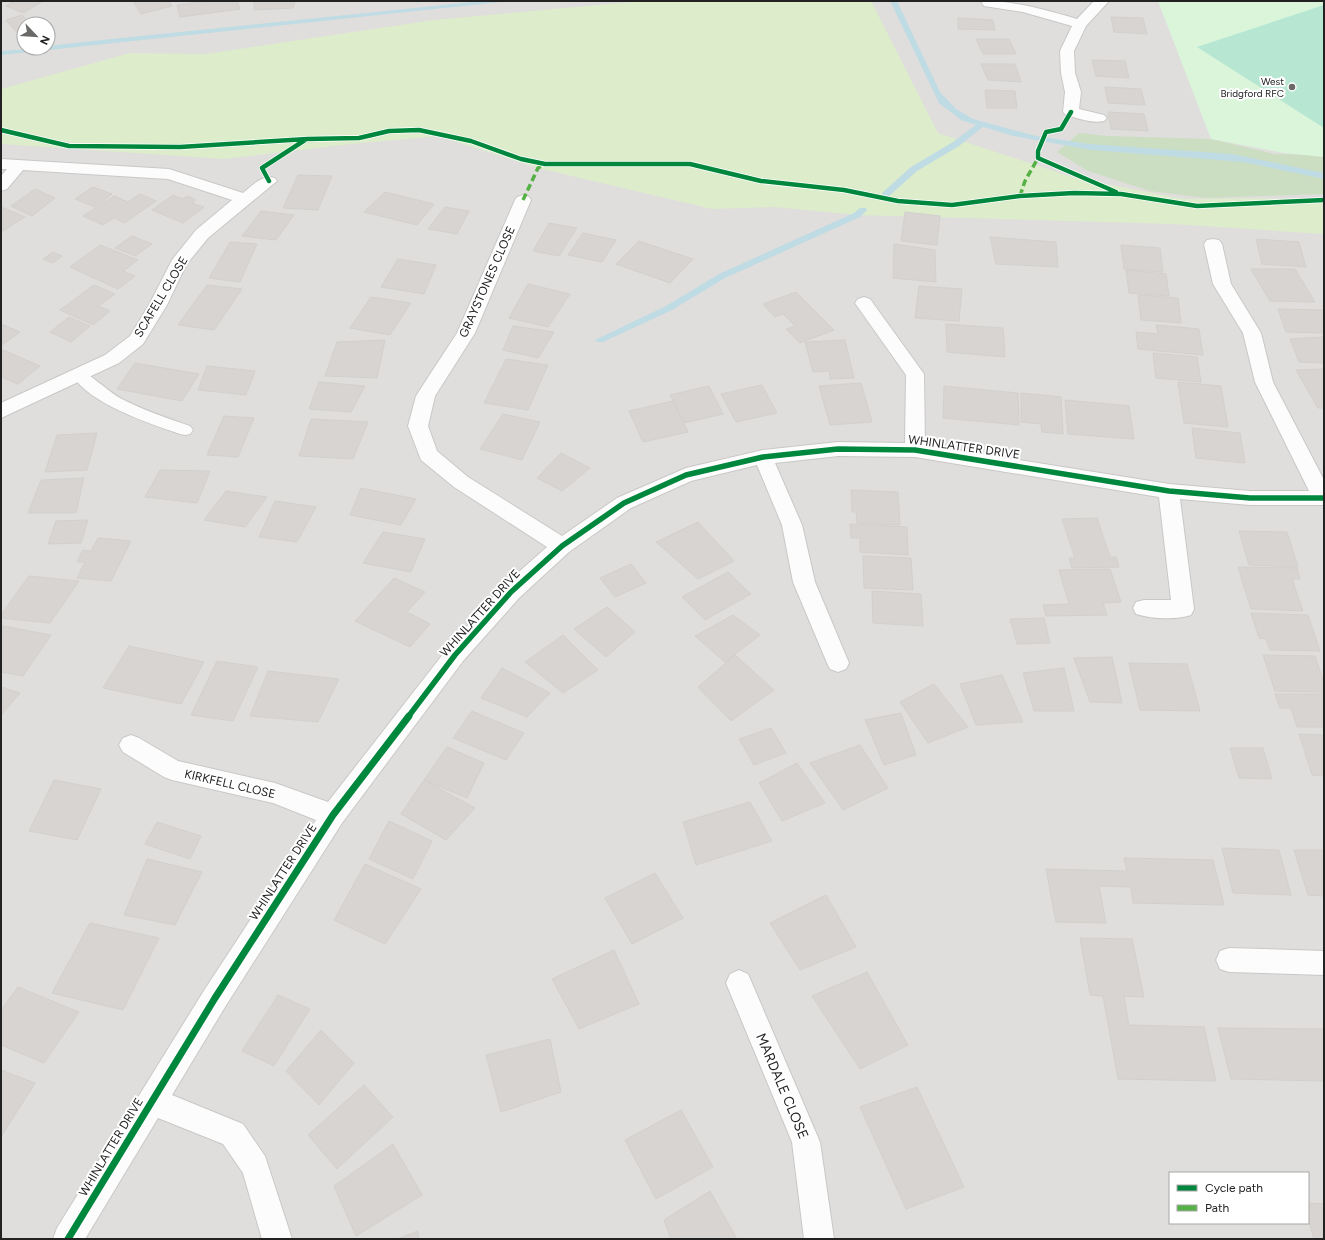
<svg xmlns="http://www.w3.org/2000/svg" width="1325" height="1240" viewBox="0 0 1325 1240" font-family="Figtree,sans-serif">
  <rect width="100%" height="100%" fill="#f0eeeb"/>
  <path fill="#dfdedc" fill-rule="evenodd" d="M1,1H1324V1239H1ZM24,24H48V48H24ZM1170,1173H1308V1223H1170Z"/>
  <path fill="#ddeccb" d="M642,1H871L938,133L1075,178L1184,199L1324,198V234L1172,224L857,215L775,207L712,209L538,168L438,136L351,144L224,159L1,144V89L130,53L205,54L434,20Z"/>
  <path fill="#cbdec1" d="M1079,133L1107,136L1211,139L1274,154L1312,155L1324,157V194L1206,198L1150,191L1088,171L1057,152Z"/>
  <path fill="#daf5da" d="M1158,1H1324V157L1284,153L1211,139Z"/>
  <path fill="#b7e6d2" d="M1324,5V128L1197,47Z"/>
  <path fill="#bfdbe3" d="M482,1H510L1,55V51L48,48V46L92,41Z
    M890,1H897L940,92L956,109L973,119L1036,136L1089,144L1232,154L1324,173V179L1243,162L1091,150L1013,136L961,120L939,103Z"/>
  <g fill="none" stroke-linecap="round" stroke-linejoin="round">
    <path fill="#bfdbe3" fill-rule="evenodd" d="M977,124L984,126L959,146L917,171L888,197H882V193L911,167L953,142Z
      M860,208H866L867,210L860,217L725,278L672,310L603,342H597L595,340L666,306L719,274L854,213Z"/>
  </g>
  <path fill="#d7d4d2" stroke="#d3d0cc" d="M14,1H43L23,13L6,6Z
    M133,1H169L172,6L141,14Z
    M209,1H237L240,9L180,17L177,5Z
    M254,1H295L293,8L254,10Z
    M22,15L29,23L21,25L24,28V32L18,34L6,20Z
    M1111,17L1143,18L1147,34L1114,32Z
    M958,18L993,20L995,30L958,29Z
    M976,39H1009L1016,54H983Z
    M1092,60L1125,61L1129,78L1096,76Z
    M981,64H1015L1021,82L988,80Z
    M1105,87L1141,89L1145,105L1108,103Z
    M985,90L1015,91L1017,108H987Z
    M1108,112L1144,114L1148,131L1111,129Z
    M298,175L332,176L318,210L283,208Z
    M93,187L112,194L95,207L75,199Z
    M35,189L55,198L32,216L11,206Z
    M385,192L434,204L417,225L364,212Z
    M140,194L156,201L124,223L114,218L103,225L83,216L114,196L128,202Z
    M173,195L183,199L188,196L196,200L192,203L204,207L183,223L152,210Z
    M1,207L25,217L1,232Z
    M445,207L469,211L457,234L428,229Z
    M261,211L294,215L276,240L242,236Z
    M905,212L940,216L937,245L901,241Z
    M549,223L577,228L559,256L533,251Z
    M583,233L616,240L602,262L568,255Z
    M132,236L152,244L135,256L115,248Z
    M990,237L1056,242L1058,267L996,264Z
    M1256,239L1299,242L1306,267L1262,264Z
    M639,241L693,259L670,283L616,264Z
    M230,242L257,244L240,282L209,278Z
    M894,244L935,250L936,282L893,278Z
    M100,245L138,260L123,271L135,276L118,289L70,267Z
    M1121,245L1160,248L1163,272L1124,269Z
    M53,252L62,256L53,263L43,259Z
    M398,259L436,265L424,294L381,287Z
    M1251,269H1295L1315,302L1270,301Z
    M1126,270L1166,274L1169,296L1129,293Z
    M528,284L570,294L548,327L509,318Z
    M94,285L115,294L98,306L110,311L93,325L60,310Z
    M207,285L242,289L214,330L178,325Z
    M919,286L962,289L959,321L915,318Z
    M796,292L834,330L800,343L786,329L795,326L783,314L775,317L763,304Z
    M1138,295L1178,298L1181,323L1141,320Z
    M371,297L411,303L390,335L350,328Z
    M1278,309L1324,310V333L1286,332Z
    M69,317L90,326L71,342L50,332Z
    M1,324L20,332L1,346Z
    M946,324L1003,328L1005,357L947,352Z
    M1156,325L1199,329L1203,355L1138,349L1136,332L1158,334Z
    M513,326L554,332L538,358L503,350Z
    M1324,337V363L1299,362L1290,339Z
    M385,340L377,378L325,376L337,342Z
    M845,340L854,378L830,379L829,371L813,372L805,342Z
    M3,350L40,366L18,384L1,377V351Z
    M1153,353L1197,357L1201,382L1156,378Z
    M506,359L548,365L528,410L484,403Z
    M135,363L199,374L182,401L117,389Z
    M207,366L255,371L246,395L198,390Z
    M1324,369V408H1318L1296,370Z
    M319,382L365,386L351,412L309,409Z
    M1178,382L1221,386L1228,427L1184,423Z
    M861,383L872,422L830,425L819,386Z
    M762,385L777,413L736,422L721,394Z
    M709,386L723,414L684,423L670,395Z
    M944,386L1018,393L1019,425L943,418Z
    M1021,393L1061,397L1063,434L1042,432L1041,424L1021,422Z
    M1065,400L1129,406L1134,439L1068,434Z
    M673,401L688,432L643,442L629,411Z
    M503,414L540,422L522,460L480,449Z
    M224,416L254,418L238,457L207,455Z
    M311,419L368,422L353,459L299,456Z
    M1192,428L1240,433L1245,463L1196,458Z
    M97,433L87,470L45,472L57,435Z
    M561,453L590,468L562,491L537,478Z
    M160,470L210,471L197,503L145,497Z
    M84,478L76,513H28L41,480Z
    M361,488L416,499L401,525L350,515Z
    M851,490L898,492L900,525L857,523L856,512H852Z
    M226,491L267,497L245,527L204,520Z
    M275,501L316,507L297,542L259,537Z
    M1097,518L1110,557H1116L1119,567L1072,568L1069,558H1075L1062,519Z
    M88,520L81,543L48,544L56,521Z
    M698,522L734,561L698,579L656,542Z
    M850,524L907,527L908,555L860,552V538H851Z
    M1239,531L1287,532L1298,567L1249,565Z
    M383,532L425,539L411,572L363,563Z
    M98,538L131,541L111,581L77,578L85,562H77L83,550L91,551Z
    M863,556L911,558L913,590L864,588Z
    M631,564L646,583L615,597L600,578Z
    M1238,567L1297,568L1300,579H1292L1303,611L1251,609Z
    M1110,569L1121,602L1103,603L1107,615L1046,616L1043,605L1069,604L1059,570Z
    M728,572L751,594L705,620L682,597Z
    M29,576L79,581L50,623L1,618V615Z
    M394,578L425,592L407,612L430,624L410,647L355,621Z
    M872,591L921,594L923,626L873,623Z
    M607,607L635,632L606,657L574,629Z
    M1251,613L1308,615L1320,651L1270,650L1266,639L1259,638Z
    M733,615L760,635L725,662L695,636Z
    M1044,618L1050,643L1017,644L1010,619Z
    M3,626L51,635L23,676L1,672V630Z
    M563,635L598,670L563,693L525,662Z
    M129,646L204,662L181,704L103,688Z
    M735,655L774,690L731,721L698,687Z
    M1263,655L1315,656L1324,683V692L1275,691Z
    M1112,657L1122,703L1090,702L1074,658Z
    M217,661L258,667L233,721L191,715Z
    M1129,663L1187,664L1200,711L1140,710Z
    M502,668L550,693L527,717L481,698Z
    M1064,668L1074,711H1034L1023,673Z
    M268,671L339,679L318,722L250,716Z
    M1002,675L1023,722L976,725L960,684Z
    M934,684L968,727L928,743L900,702Z
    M1,687L20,693L1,715Z
    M1275,694H1324V727H1297L1291,708H1280Z
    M472,711L524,733L506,760L453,738Z
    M901,713L916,755L884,765L865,720Z
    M771,728L786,753L754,765L739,739Z
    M1299,734L1324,735V776L1312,775Z
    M860,745L888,788L843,810L810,763Z
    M447,747L484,763L467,798L424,780Z
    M1230,748H1263L1272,779L1239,778Z
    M797,763L825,803L782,821L759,783Z
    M54,780L101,789L77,840L29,831Z
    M424,780L475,808L446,840L401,814Z
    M750,802L772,841L696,865L683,822Z
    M389,821L432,841L413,879L369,859Z
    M157,822L201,836L190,859L145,844Z
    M1222,848L1279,850L1291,895L1233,893Z
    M1294,850H1324V896L1308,895Z
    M1124,858L1213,860L1224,905L1133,903L1131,887L1099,886L1106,923L1056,922L1046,869L1127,871Z
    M147,859L202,872L175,925L124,915Z
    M365,864L421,889L385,944L334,920Z
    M655,873L683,918L632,944L605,898Z
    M826,895L856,947L800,970L770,923Z
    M90,923L159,938L123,1010L52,993Z
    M1080,938L1132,939L1144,997L1124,996L1129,1025L1204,1027L1216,1081L1118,1079L1103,996L1090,995Z
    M614,950L639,1004L579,1029L552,979Z
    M867,972L908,1045L860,1069L812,996Z
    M18,987L79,1012L44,1063L1,1045V1010Z
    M278,995L310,1009L274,1066L242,1051Z
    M1218,1028L1324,1029V1081L1231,1079Z
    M321,1030L354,1063L319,1105L286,1071Z
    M550,1039L561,1092L501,1112L486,1055Z
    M1,1070L35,1083L1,1137Z
    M364,1085L393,1117L337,1169L308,1135Z
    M917,1087L964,1187L906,1209L860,1107Z
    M681,1110L713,1167L656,1199L625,1140Z
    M393,1144L422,1195L356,1236L334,1186Z
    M710,1191L737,1239H671L664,1220Z
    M1308,1203L1324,1204V1239H1314L1308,1218Z
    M418,1231L419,1239H397Z"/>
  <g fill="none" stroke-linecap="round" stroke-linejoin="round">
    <defs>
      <path id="lane" d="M79,370C89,373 109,392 120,398C142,410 167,418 190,426L193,430L190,434L185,435L180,434C148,423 90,404 72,375L74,372Z"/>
      <path id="street" d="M983,1C1016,1 1046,10 1077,19L1094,1H1109L1086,26L1074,51L1075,73L1081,92L1079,109L1104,115L1107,118L1104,121C1093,124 1077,118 1066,115L1063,112L1065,92L1061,73L1060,51L1072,26L1023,12L984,6L982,3Z
        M1,159L169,169L243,193C252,186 262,174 275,178L277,181L208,238L186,265L167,305L143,344L119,363L1,418V403L105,355L130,336L149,305L172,260L196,230L232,200L168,179L23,170L7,189L1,191V176L7,169H1Z
        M523,195L529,197L531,200L475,333L435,396L428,426L437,451L468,477L562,536L617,498L686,468L763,450L838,442L905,443L906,375L855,303L858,299L864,297L870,299L924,374L925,445L1169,484L1250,491H1309L1255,382L1243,333L1213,284L1204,244L1207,240L1213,239L1219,240L1222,244L1231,284L1261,333L1273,382L1324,480V505H1250L1180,499L1194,609L1191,615C1175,620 1152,619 1136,614L1133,608L1136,602L1144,600H1171L1159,497L915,457L838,456L775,463L802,525L815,582L849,663L846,669L838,672L830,669L827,663L793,582L782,525L757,465L691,481L631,508L569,552L519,598L463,661L342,823L225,1007L172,1095L243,1124L265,1156L292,1239H262L243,1173L223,1144L158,1118L85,1239H53L57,1228L205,989L316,820L273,803L172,780L164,777L123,752L119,745L123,738L131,735L139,738L178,761L275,783L328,802L447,649L503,586L547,547L454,487L421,460L408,426L416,396L457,333L515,200L517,197Z
        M1229,948L1324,951V975L1229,972L1220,969L1216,960L1220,951Z
        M739,970L748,974L820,1142L834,1239H804L792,1142L726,983L730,974Z"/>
    </defs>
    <use href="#lane" stroke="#c9c8c7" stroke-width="2"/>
    <use href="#street" stroke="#c9c8c7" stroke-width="2"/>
    <use href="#lane" fill="#fdfcfc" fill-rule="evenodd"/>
    <use href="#street" fill="#fdfcfc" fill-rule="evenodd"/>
    <path stroke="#55b145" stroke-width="3.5" stroke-dasharray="7 3.5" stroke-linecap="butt" d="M1020,196L1025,181L1038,158
      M523,200L538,168L545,164"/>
    <defs>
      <path id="cycleway-far2" d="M1071,112L1061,129L1046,132L1038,151V158L1116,192
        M1,130L69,146L180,147L307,139L359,138L389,131L419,130L471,141L521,159L545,164H690L761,181L844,190L898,201L952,205L1020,196L1074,193L1121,194L1197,206L1324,200
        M269,181L262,168L305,140"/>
      <path id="cycleway-far1" d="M408,717L455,655L511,592L562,546L624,503L686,475L763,457L838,449L915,450L1169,491L1250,498H1324"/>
      <path id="cycleway" d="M68,1239L215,998L333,815L409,716"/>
    </defs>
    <use href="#cycleway-far2" stroke="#fff" stroke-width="6"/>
    <use href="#cycleway-far1" stroke="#fff" stroke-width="8"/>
    <use href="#cycleway" stroke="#fff" stroke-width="10"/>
    <use href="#cycleway-far2" stroke="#00873e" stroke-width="4.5"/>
    <use href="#cycleway-far1" stroke="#00873e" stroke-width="5.5"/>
    <use href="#cycleway" stroke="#00873e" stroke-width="7"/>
  </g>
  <circle fill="#6a6968" stroke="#fff" stroke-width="1.5" cx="1292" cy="87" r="4"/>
  <g text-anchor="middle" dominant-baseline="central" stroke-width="4" stroke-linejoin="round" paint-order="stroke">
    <g font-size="10" fill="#222" stroke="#fff" text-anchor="end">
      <text x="1284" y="81">West<tspan x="1284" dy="12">Bridgford RFC</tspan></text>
    </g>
    <g font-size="12" fill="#222" stroke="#fff">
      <text transform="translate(487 282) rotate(-66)">GRAYSTONES CLOSE</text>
      <text transform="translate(161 297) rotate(-59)">SCAFELL CLOSE</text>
      <text transform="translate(964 447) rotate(8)">WHINLATTER DRIVE</text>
      <text transform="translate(480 613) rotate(-48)">WHINLATTER DRIVE</text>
      <text transform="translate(230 784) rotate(13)">KIRKFELL CLOSE</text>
      <text transform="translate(283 872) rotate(-57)">WHINLATTER DRIVE</text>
      <text transform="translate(111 1147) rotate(-59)">WHINLATTER DRIVE</text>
    </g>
    <g font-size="14" fill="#222" stroke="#fff">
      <text transform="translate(782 1086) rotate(67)">MARDALE CLOSE</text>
    </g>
  </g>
  <rect width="1325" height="1240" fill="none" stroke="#222222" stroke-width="4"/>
  <rect x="1169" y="1172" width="140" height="52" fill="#ffffff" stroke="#a7a7a7"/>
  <rect x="1177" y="1185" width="20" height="6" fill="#00873e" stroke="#a7a7a7"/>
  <text x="1205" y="1192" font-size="12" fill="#222222">Cycle path</text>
  <rect x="1177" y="1205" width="20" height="6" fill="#55b145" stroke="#a7a7a7"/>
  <text x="1205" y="1212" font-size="12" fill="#222222">Path</text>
  <g transform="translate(36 36) rotate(115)"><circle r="19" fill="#ffffff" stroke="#a7a7a7"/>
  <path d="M0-3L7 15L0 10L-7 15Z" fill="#6a6968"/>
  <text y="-6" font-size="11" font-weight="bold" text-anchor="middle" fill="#222222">N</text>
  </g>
</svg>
